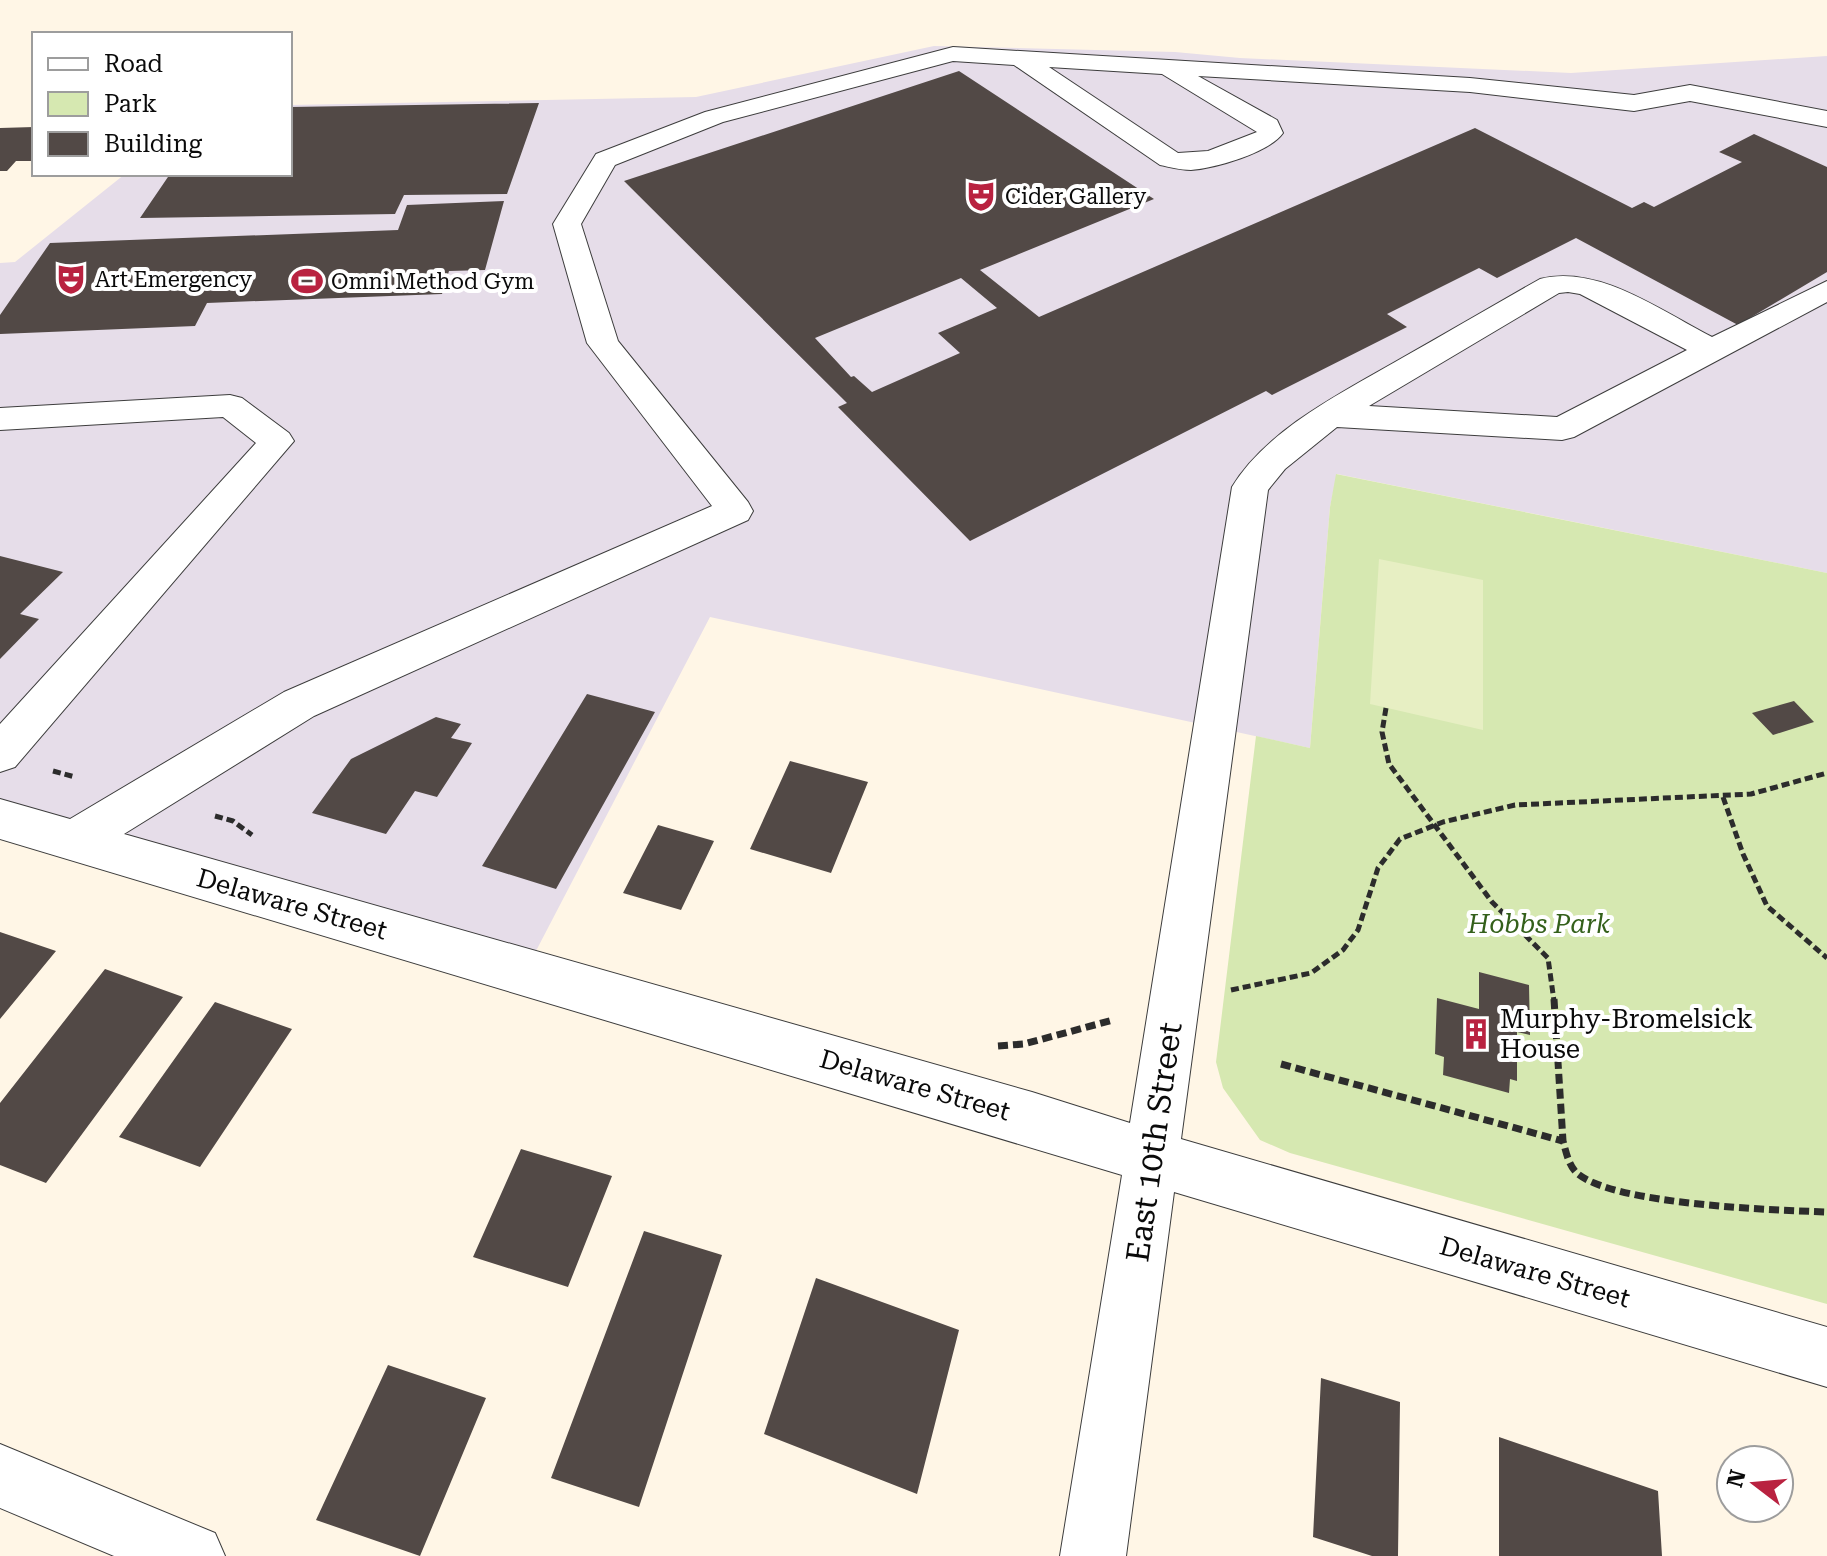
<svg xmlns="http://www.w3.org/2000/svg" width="1827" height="1556" viewBox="0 0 1827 1556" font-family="'Roboto Serif',serif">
  <rect width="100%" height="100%" fill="#fff6e6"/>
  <path fill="#e6dde9" d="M934,46L1175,52L1240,58L1571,73L1827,56V573L1337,474L1330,507L1310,748L710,617L525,972L0,819V263L15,262L125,174H290V105L696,97Z"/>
  <path fill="#d6e8b1" d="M1336,474L1827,573V1304L1290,1153L1260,1140L1223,1088L1216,1062L1256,736L1310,748L1330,507Z"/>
  <path fill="#e7efc3" d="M1379,559L1483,580V730L1370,704Z"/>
  <path fill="#524946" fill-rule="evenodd" d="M959,71L1154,199L980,270L1039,317L1475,128L1632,208L1644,202L1654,207L1742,162L1719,152L1754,134L1827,167V272L1738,325L1576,238L1497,278L1479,268L1387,314L1407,327L1272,395L1266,391L970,541L838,407L847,403L624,181ZM961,278L997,308L938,333L960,353L872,392L854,376L851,377L815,338Z
    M539,103L507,194L404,195L395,214L140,218L170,174H290V107Z
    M34,127V161H16L7,171H0V128Z
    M504,201L485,270L449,271L442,294L207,303L195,326L0,334V315L50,243L398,230L407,205Z
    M0,556L63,572L20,614L39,619L0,659Z
    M587,694L655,712L556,889L482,866Z
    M1794,701L1814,722L1773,735L1752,713Z
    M436,717L461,724L451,738L472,743L437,797L415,791L386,834L312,813L351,759Z
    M790,761L868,782L831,873L750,849Z
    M658,825L714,841L681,910L623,893Z
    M0,932L56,951L0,1019Z
    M105,969L183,997L46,1183L0,1165V1103Z
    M1479,972L1529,985L1530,1035L1517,1032V1081L1510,1079L1509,1093L1443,1075L1444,1057L1435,1054L1437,998L1479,1009Z
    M215,1002L292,1029L200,1167L119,1137Z
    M521,1149L612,1176L568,1287L473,1257Z
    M644,1231L722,1255L639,1507L551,1478Z
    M816,1278L959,1330L917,1494L764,1434Z
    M388,1365L486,1398L420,1556L316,1520Z
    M1321,1378L1400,1402L1398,1556H1372L1313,1537Z
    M1499,1437L1658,1491L1662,1556H1499Z"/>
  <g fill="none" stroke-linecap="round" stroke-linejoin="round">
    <defs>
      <path id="minor" d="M953,47L1470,78L1634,95L1690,85L1827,111V127L1690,101L1634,111L1470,92L1198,76L1277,120L1283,133C1269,153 1215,168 1191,170C1180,170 1170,167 1160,165L1014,65L953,61L723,122L615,165L581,224L618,341L748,502L753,511L748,520L314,716L124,834L1032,1092L1130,1123L1232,487C1267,429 1345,391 1402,358C1448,332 1494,305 1540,279C1598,264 1661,311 1712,337L1827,281V302L1574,437L1562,440L1337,427L1285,469L1268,490L1181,1139L1827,1327V1387L1174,1192L1126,1556H1060L1122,1175L0,839V799L70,819L284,692L712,506L587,343L553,224L596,154L705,112ZM1049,67L1162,74L1257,132L1208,151L1178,153ZM1568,292L1580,294L1687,350L1557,417L1369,406L1559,293Z
        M230,395L242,398L289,433L294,441L15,767L0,772V724L256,443L223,417L0,430V408Z
        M0,1444L215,1533L225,1556H114L0,1508Z"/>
    </defs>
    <use href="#minor" stroke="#3d3d3d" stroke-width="2"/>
    <path stroke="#2c2c2c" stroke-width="5" stroke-dasharray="8 4" stroke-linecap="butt" d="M1386,708L1382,732L1389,764L1492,902L1548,958L1554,1001
      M53,771L75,777
      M1723,797L1743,854L1767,906L1827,958
      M215,816L233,821L252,835
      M1231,990L1311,973L1343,950L1358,930L1378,868L1400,839L1443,822L1515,805L1751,794L1827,773"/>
    <path stroke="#2c2c2c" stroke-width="7" stroke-dasharray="10 5" stroke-linecap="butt" d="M1554,999L1563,1141C1566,1152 1569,1167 1578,1174C1617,1205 1774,1210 1827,1212
      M998,1046L1024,1044L1113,1020
      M1281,1064L1563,1141"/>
    <use href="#minor" fill="#fff" fill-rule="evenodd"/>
  </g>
  <defs>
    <symbol id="theatre-bare" viewBox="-9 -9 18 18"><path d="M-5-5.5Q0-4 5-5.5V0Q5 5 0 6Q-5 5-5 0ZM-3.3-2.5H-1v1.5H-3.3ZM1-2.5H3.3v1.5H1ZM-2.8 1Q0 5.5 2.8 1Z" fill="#b92240" stroke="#fff" stroke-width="2.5" paint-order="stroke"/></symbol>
    <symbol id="stadium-bare" viewBox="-9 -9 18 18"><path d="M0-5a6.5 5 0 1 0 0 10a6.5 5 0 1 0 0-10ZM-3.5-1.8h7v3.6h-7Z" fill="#b92240" stroke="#fff" stroke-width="2.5" paint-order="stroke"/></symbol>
    <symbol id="building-bare" viewBox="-9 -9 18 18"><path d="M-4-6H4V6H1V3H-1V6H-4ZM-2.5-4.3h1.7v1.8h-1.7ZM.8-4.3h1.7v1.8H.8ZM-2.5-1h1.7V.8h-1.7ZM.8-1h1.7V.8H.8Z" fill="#b92240" stroke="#fff" stroke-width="2.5" paint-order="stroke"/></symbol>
  </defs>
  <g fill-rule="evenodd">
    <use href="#theatre-bare" x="959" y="174" width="44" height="44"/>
    <use href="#theatre-bare" x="49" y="257" width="44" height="44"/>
    <use href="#stadium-bare" x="285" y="259" width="44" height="44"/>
    <use href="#building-bare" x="1454" y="1012" width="44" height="44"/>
  </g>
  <g text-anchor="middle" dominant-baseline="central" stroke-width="8" stroke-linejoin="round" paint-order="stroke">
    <g font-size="22" fill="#0a0a0a" stroke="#fff" text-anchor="start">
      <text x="1005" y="196">Cider Gallery</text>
      <text x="95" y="279">Art Emergency</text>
      <text x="331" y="281">Omni Method Gym</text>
    </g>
    <g font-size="26" fill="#0a0a0a" stroke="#fff">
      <text transform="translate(292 904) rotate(16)">Delaware Street</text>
      <text transform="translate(915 1085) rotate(16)">Delaware Street</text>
      <text transform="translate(1535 1272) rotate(16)">Delaware Street</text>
    </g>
    <g font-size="26" font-style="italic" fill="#34601b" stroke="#fff">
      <text x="1539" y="924">Hobbs Park</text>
    </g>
    <g font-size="26" fill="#0a0a0a" stroke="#fff" text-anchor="start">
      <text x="1500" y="1019">Murphy-Bromelsick<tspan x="1500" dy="30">House</tspan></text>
    </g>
    <g font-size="32" fill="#0a0a0a" stroke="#fff">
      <text transform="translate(1154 1142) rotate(-82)">East 10th Street</text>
    </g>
  </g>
  <rect x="32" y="32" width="260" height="144" fill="#ffffff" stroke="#9d9d9d" stroke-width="2"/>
  <rect x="48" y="58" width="40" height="12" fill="#ffffff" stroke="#9d9d9d" stroke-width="2"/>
  <text x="104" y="72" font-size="24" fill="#0a0a0a">Road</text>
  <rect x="48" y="92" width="40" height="24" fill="#d6e8b1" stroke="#9d9d9d" stroke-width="2"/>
  <text x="104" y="112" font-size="24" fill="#0a0a0a">Park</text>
  <rect x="48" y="132" width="40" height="24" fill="#524946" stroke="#9d9d9d" stroke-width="2"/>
  <text x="104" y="152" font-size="24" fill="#0a0a0a">Building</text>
  <g transform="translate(1755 1484) rotate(286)"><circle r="38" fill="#ffffff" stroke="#9d9d9d" stroke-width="2"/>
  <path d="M0-6L14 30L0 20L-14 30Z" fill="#b92240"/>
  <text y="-12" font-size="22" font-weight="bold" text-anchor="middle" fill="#0a0a0a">N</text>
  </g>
</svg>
